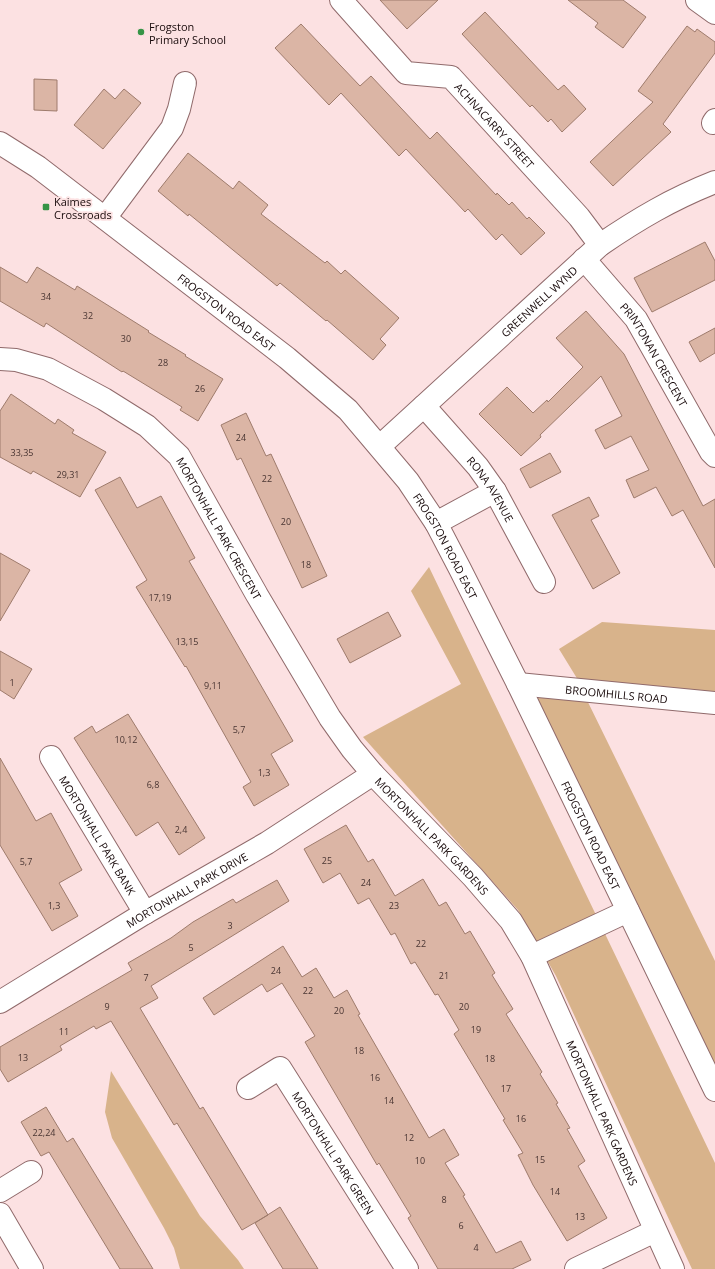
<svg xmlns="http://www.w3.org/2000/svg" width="715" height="1269" viewBox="0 0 715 1269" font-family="'Open Sans',sans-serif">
  <rect width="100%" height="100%" fill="#fce1e2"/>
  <path fill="#d8b38b" d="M429,567L715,1163V1269H692L556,976L518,910L363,737L461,684L411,591Z
    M602,622L715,630V695L578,680L559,649Z
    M518,684L582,690L715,961V1090Z
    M111,1071L200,1216L238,1260L244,1269H180L174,1248L164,1228L112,1138L105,1112Z"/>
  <path fill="#dbb5a5" stroke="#9e7b6c" d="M380,0H438L407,29Z
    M568,0H623L646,17L623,48L595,27L598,23Z
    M485,12L558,90L564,85L586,109L562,132L551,119L548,122L532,105L530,107L462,34Z
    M301,24L360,86L371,76L430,139L437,132L496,195L497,193L509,205L512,202L527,219L529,217L545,233L521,255L502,234L496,240L468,209L465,212L406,149L399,156L341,93L329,105L275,48Z
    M687,26L695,32L697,29L715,42V53L663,124L671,132L613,186L590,162L653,102L638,91Z
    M34,79L57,80V111L34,110Z
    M104,89L115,99L124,89L141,103L103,149L74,125Z
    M188,153L233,189L239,181L268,205L261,214L325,263L327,261L341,274L345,270L399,318L380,339L386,345L373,360L327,320L326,321L280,283L277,286L189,214L188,216L158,191Z
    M705,242L715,261V280L652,312L634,278Z
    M0,267L27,283L37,267L75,290L77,286L149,331L148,332L186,355L185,356L223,379L198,421L180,410L182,407L123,371L122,372L46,323L44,327L0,301Z
    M586,311L624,354L703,506L715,499V568L683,510L672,516L656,487L634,498L626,480L649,470L631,436L605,449L595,430L622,416L601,376L540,435L541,437L521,456L479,414L507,387L533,413L547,400L548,402L583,367L556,338Z
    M715,328V353L700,362L689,342Z
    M11,394L55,424L58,419L74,430L72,433L106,452L80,497L33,471L31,474L0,457V411Z
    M246,413L266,456L271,454L327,576L302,588L241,458L237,460L221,425Z
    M550,453L561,472L530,488L520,469Z
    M120,477L137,508L161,496L195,558L189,561L293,741L271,754L289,785L254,806L243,787L251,782L186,666L185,667L136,587L147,580L95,490Z
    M589,497L599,516L591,520L620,573L593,589L552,515Z
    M0,553L30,570L0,621Z
    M388,612L401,636L350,663L337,639Z
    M0,651L32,669L14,699L0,690Z
    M128,714L205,838L179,855L158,822L136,836L74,738L92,726L96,733Z
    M0,758L36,821L51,813L82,870L59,883L78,916L52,931L0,845Z
    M346,825L368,862L373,859L395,896L423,879L439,906L446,902L465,934L470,931L495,973L492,975L513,1009L506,1014L542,1072L540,1074L558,1103L556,1104L570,1128L567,1129L585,1161L578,1166L607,1218L567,1241L533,1185L518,1155L523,1153L503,1120L505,1119L454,1034L459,1030L438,994L435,995L415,962L411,964L395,933L391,935L369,898L358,904L340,873L323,883L304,849Z
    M277,880L289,901L151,986L158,998L140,1008L200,1109L203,1107L268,1215L242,1230L177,1123L174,1125L111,1021L96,1029L94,1026L60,1046L62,1050L8,1082L0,1069V1047L132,970L128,963L171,938L193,922L233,899L236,903Z
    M283,946L302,977L316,968L334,998L347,990L360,1014L358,1015L429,1138L444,1129L459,1155L445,1163L465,1195L463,1196L496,1253L521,1241L531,1260L512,1269H438L408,1218L411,1216L379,1163L377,1165L305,1042L315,1036L282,983L267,992L262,984L214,1015L203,998Z
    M46,1107L67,1142L73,1138L153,1269H120L49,1152L41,1156L21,1122Z
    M280,1207L318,1269H283L255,1223Z"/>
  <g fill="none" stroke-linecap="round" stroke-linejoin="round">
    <defs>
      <g id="minor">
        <path id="s1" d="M341,0L406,73L451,77L579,217L600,245"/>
        <path d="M697,0L715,13"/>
        <path d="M713,123L715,120"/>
        <path d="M105,218L172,128L179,109L185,83"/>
        <path id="s2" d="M584,259L636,319L711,452L715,456"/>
        <path id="s3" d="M0,359L16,360L48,369L104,399L147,426L179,456L257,595L330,718L352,749L373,774L473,877L511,921L532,956L673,1269"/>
        <path id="s4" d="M424,406L478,467L495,491L544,582"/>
        <path id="s5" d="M380,446L600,245C638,219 672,199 715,182"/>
        <path d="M436,523L495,491"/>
        <path id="s6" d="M518,684L715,703"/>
        <path id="s7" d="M51,757L145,913"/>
        <path d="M532,956L628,911"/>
        <path id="s8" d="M0,1002L145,913L267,843L373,774"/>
        <path id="s9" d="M248,1088L280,1068L407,1269"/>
        <path d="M0,1191L31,1172"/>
        <path d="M0,1214L32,1269"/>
        <path d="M576,1269L655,1231"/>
      </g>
      <g id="major">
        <path id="s10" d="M0,143L38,167L287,358L348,410L408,481L436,523L460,569L518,684L715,1090"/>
      </g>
    </defs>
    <use href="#minor" stroke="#906a6b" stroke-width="24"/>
    <use href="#major" stroke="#906a6b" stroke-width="24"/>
    <use href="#minor" stroke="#fff" stroke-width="22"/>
    <use href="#major" stroke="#fff" stroke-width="22"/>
  </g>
  <g fill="#369446" stroke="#fce1e2" stroke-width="1.5">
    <circle cx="141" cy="32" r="4"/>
    <rect x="42" y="203" width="8" height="8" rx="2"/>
  </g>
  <g text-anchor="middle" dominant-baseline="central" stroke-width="3.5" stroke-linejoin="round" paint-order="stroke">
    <g font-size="9" fill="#493532">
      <text x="46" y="296">34</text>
      <text x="88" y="315">32</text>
      <text x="126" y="338">30</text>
      <text x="163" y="362">28</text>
      <text x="200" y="388">26</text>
      <text x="241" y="437">24</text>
      <text x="22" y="452">33,35</text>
      <text x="68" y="474">29,31</text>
      <text x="267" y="478">22</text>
      <text x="286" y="521">20</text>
      <text x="306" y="564">18</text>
      <text x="160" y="597">17,19</text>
      <text x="187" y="641">13,15</text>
      <text x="12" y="682">1</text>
      <text x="213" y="685">9,11</text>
      <text x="239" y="729">5,7</text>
      <text x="126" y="739">10,12</text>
      <text x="264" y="772">1,3</text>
      <text x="153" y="784">6,8</text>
      <text x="181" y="829">2,4</text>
      <text x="327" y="860">25</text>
      <text x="26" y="861">5,7</text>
      <text x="366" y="882">24</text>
      <text x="54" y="905">1,3</text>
      <text x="394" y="905">23</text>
      <text x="230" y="925">3</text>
      <text x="421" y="943">22</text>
      <text x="191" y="947">5</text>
      <text x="276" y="970">24</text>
      <text x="444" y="975">21</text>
      <text x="146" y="977">7</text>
      <text x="308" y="990">22</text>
      <text x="107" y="1006">9</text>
      <text x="464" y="1006">20</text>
      <text x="339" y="1010">20</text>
      <text x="476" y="1029">19</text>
      <text x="64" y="1031">11</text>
      <text x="359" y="1050">18</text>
      <text x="23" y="1057">13</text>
      <text x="490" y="1058">18</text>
      <text x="375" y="1077">16</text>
      <text x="506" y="1088">17</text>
      <text x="389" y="1100">14</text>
      <text x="521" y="1118">16</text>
      <text x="44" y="1132">22,24</text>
      <text x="409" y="1137">12</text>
      <text x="540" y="1159">15</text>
      <text x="420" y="1160">10</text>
      <text x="555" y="1191">14</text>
      <text x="444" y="1199">8</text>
      <text x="580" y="1216">13</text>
      <text x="461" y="1225">6</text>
      <text x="476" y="1247">4</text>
    </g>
    <g font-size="11" fill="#180a0b" stroke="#fce1e2" text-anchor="start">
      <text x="149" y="26">Frogston<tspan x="149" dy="13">Primary School</tspan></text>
      <text x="54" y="201">Kaimes<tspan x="54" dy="13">Crossroads</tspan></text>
    </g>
    <g font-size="11" fill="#180a0b" stroke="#fce1e2">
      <text stroke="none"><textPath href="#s1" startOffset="208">ACHNACARRY STREET</textPath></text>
      <text stroke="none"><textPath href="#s5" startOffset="215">GREENWELL WYND</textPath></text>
      <text stroke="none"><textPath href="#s10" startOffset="283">FROGSTON ROAD EAST</textPath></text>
      <text stroke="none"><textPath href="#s2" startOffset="119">PRINTONAN CRESCENT</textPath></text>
      <text stroke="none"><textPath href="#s4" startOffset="107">RONA AVENUE</textPath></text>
      <text stroke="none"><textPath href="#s3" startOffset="290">MORTONHALL PARK CRESCENT</textPath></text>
      <text stroke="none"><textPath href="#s10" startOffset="607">FROGSTON ROAD EAST</textPath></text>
      <text stroke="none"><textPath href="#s6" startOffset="99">BROOMHILLS ROAD</textPath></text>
      <text stroke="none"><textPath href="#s7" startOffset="91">MORTONHALL PARK BANK</textPath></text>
      <text stroke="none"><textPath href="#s10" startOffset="931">FROGSTON ROAD EAST</textPath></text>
      <text stroke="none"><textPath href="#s3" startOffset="666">MORTONHALL PARK GARDENS</textPath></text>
      <text stroke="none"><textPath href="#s8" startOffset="218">MORTONHALL PARK DRIVE</textPath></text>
      <text stroke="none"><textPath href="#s3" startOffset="995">MORTONHALL PARK GARDENS</textPath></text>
      <text stroke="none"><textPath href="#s9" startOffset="138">MORTONHALL PARK GREEN</textPath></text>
    </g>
  </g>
</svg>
